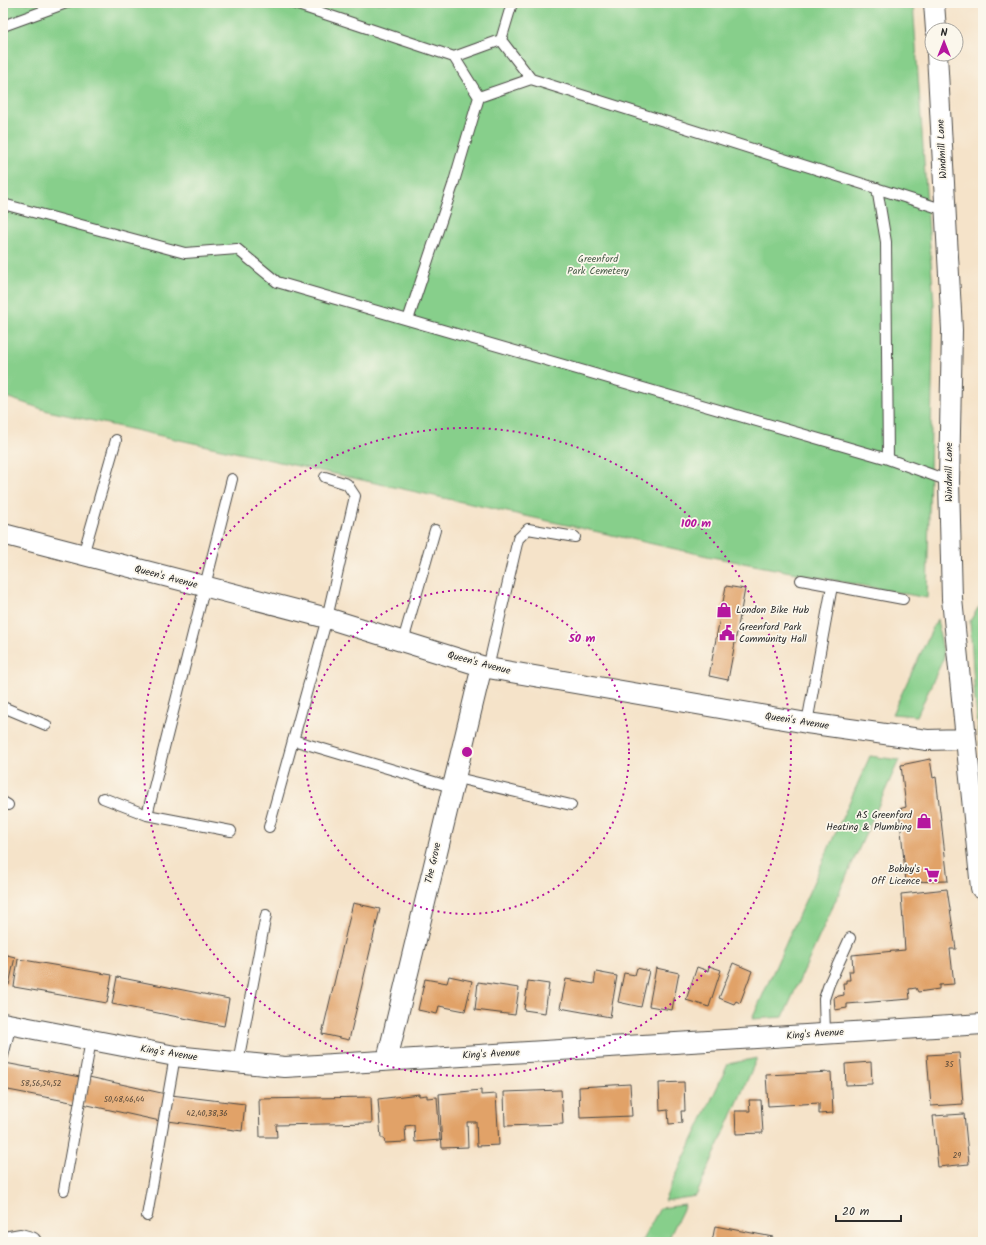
<svg xmlns="http://www.w3.org/2000/svg" width="986" height="1245" viewBox="0 0 986 1245" font-family="Kalam,sans-serif">
  <rect width="100%" height="100%" fill="#fbf7ec"/>
  <filter id="ink" filterUnits="userSpaceOnUse"><feTurbulence type="fractalNoise" baseFrequency=".025" numOctaves="2"/><feDisplacementMap in="SourceGraphic" scale="8" xChannelSelector="R" yChannelSelector="G"/><feConvolveMatrix kernelMatrix="1 2 1 2 8 2 1 2 1" color-interpolation-filters="sRGB"/></filter>
  <filter id="wash" filterUnits="userSpaceOnUse"><feTurbulence type="fractalNoise" baseFrequency=".012" numOctaves="4" result="noise"/><feDisplacementMap in="SourceGraphic" scale="16" xChannelSelector="R" yChannelSelector="G"/><feGaussianBlur stdDeviation="0.9" result="paint"/><feColorMatrix in="noise" values="0 0 0 0 0 0 0 0 0 0 0 0 0 0 0 0 0 1.4 0 .05"/><feComposite in="paint" operator="in"/></filter>
  <g filter="url(#wash)">
    <rect width="100%" height="100%" fill="#f5e3c9"/>
    <path fill="#87cf8b" stroke="#597d5b" d="M3,3H913L934,305L927,598L712,557L48,411L3,396Z
      M983,600V769L975,699L970,621Z
      M937,619L944,657L917,716L892,714Z
      M870,756L899,760L783,1017L752,1019Z
      M757,1058L696,1196L664,1201L728,1064Z
      M685,1205L667,1242H641L660,1208Z"/>
    <g id="blocks">
      <path fill="#e1a267" d="M726,586L745,589L728,680L709,676Z
        M930,759L933,778L936,777L948,881L906,882L899,809L906,807L901,765Z
        M947,889L956,949H950L954,984L939,985V989L918,992L916,988L909,989L910,999L847,1004V1008L835,1010L834,997L844,995L843,983H846V980H850L849,971H853L852,955L905,950L901,894Z
        M353,903L380,909L349,1040L322,1034Z
        M3,954L15,957L9,985L3,984Z
        M18,959L112,975L107,1003L14,987Z
        M733,963L752,971L740,1003L736,1001L734,1004L719,998Z
        M709,966L721,970L709,1007L686,1000L697,967L708,971Z
        M637,968L649,971L641,1007L618,1002L624,973L635,975Z
        M656,968L679,973L672,1010L649,1006Z
        M596,972L617,976L610,1017L560,1008L566,979L594,984Z
        M449,976L472,981L465,1011L439,1006L437,1014L418,1010L425,979L447,983Z
        M117,977L229,999L224,1026L112,1004Z
        M528,981L549,984L545,1013L524,1010Z
        M478,982L519,988L515,1015L475,1010Z
        M959,1053L963,1104L931,1106L927,1055Z
        M871,1062L872,1084L846,1085L845,1064Z
        M5,1063L80,1077L76,1103L3,1089Z
        M831,1072L833,1113L819,1114V1103L768,1106L766,1075Z
        M89,1077L166,1094L160,1121L83,1104Z
        M684,1082L685,1111H681L682,1123L669,1124L668,1110L660,1111L659,1083Z
        M630,1084L632,1116L580,1118L579,1087Z
        M481,1090V1095L496,1094L499,1145L477,1146L476,1122H467L468,1147L442,1148L439,1094Z
        M561,1090L563,1124L505,1126L504,1092Z
        M419,1094V1096L427,1095V1098L437,1097L440,1140L415,1142L414,1125L405,1126L406,1142L385,1143L384,1138H381L378,1099Z
        M171,1095L245,1104L242,1131L168,1121Z
        M371,1097L372,1123L276,1125L277,1137H260L259,1099Z
        M749,1100H761L763,1133L736,1134L735,1111H750Z
        M964,1114L969,1164L938,1167L933,1116Z
        M715,1226L773,1237L772,1242H712Z"/>
    </g>
  </g>
  <g filter="url(#ink)">
    <use href="#blocks" fill-opacity="0" stroke="#494743" stroke-width="1"/>
    <g fill="none" stroke-linecap="round" stroke-linejoin="round">
      <defs>
        <path id="service" d="M292,3L454,57L479,97L531,79L945,210
          M3,26L66,3
          M501,40L512,3
          M454,57L501,40L531,79
          M877,188L886,242L888,459
          M3,204L185,253L237,249L277,282L888,459L949,481
          M408,320L453,185L479,97
          M83,555L116,440
          M801,580L903,599
          M403,641L435,530
          M488,668L518,539L528,529L575,537
          M3,707L46,725
          M807,723L832,586
          M293,740L451,787
          M453,777L571,805
          M103,798L147,815L231,831
          M3,802L8,805
          M147,815L232,479
          M269,827L327,618L355,496L347,484L325,477
          M825,1034L824,999L829,984L850,938
          M3,1056L11,1024
          M238,1062L266,915
          M64,1190L91,1040
          M147,1216L175,1056"/>
        <path id="minor" d="M934,3L936,30
          M937,54L952,330L949,481L952,599L981,888H983
          M3,534L327,618L488,668L807,723L927,740L965,739
          M3,1023L175,1056L285,1067L983,1024
          M387,1060L482,666
          M3,1242L20,1239L31,1242"/>
      </defs>
      <use href="#service" stroke="#494743" stroke-width="12"/>
      <use href="#minor" stroke="#494743" stroke-width="22"/>
      <use href="#service" stroke="#fff" stroke-width="10"/>
      <use href="#minor" stroke="#fff" stroke-width="20"/>
    </g>
  </g>
  <g fill="none" stroke="#b5179e" stroke-width="2" stroke-dasharray="2 4">
    <circle cx="467" cy="752" r="162"/>
    <circle cx="467" cy="752" r="324"/>
  </g>
  <defs>
    <symbol id="shop-bare" viewBox="-9 -9 18 18"><path d="M-5-2.5h2.3a2.7 3.5 0 0 1 5.4 0H5L5.5 6h-11ZM-1.5-2.5h3a1.5 2.3 0 0 0-3 0Z" fill="#b5179e" stroke="#fbf7ec" stroke-width="2.5" paint-order="stroke"/></symbol>
    <symbol id="civic-bare" viewBox="-9 -9 18 18"><path d="M-.6-6.5H3V-4.5H.6V-3L4-1V1h2V6H-6V1h2V-1L-.6-3ZM-1.2 2.5V6h2.4V2.5Z" fill="#b5179e" stroke="#fbf7ec" stroke-width="2.5" paint-order="stroke"/></symbol>
    <symbol id="supermarket-bare" viewBox="-9 -9 18 18"><path d="M-6-5.5h2.5l.6 2H6L4.5 2H-2.5L-4.4-4H-6ZM-1.5 3.2a1.3 1.3 0 1 0 .1 0ZM3 3.2a1.3 1.3 0 1 0 .1 0Z" fill="#b5179e" stroke="#fbf7ec" stroke-width="2.5" paint-order="stroke"/></symbol>
  </defs>
  <g fill-rule="evenodd">
    <use href="#shop-bare" x="713" y="599" width="22" height="22"/>
    <use href="#civic-bare" x="716" y="622" width="22" height="22"/>
    <use href="#shop-bare" x="913" y="810" width="22" height="22"/>
    <use href="#supermarket-bare" x="921" y="864" width="22" height="22"/>
  </g>
  <g text-anchor="middle" dominant-baseline="central" stroke-width="3.5" stroke-linejoin="round" paint-order="stroke">
    <g font-size="8" fill="#58493a">
      <text x="949" y="1064">35</text>
      <text x="41" y="1083">58,56,54,52</text>
      <text x="124" y="1099">50,48,46,44</text>
      <text x="207" y="1113">42,40,38,36</text>
      <text x="957" y="1155">29</text>
    </g>
    <g font-size="10" fill="#2b2b2b" stroke="#fbf7ec">
      <text transform="translate(942 149) rotate(-93)">Windmill Lane</text>
      <text transform="translate(949 472) rotate(-90)">Windmill Lane</text>
      <text transform="translate(166 577) rotate(15)">Queen's Avenue</text>
      <text transform="translate(479 663) rotate(15)">Queen's Avenue</text>
      <text transform="translate(797 721) rotate(9)">Queen's Avenue</text>
      <text transform="translate(433 863) rotate(-77)">The Grove</text>
      <text transform="translate(815 1034) rotate(-4)">King's Avenue</text>
      <text transform="translate(169 1053) rotate(9)">King's Avenue</text>
      <text transform="translate(491 1054) rotate(-3)">King's Avenue</text>
    </g>
    <g font-size="10" fill="#475c48" stroke="#fbf7ec">
      <text x="598" y="259">Greenford<tspan x="598" dy="12">Park Cemetery</tspan></text>
    </g>
    <g font-size="10" fill="#2b2b2b" stroke="#fbf7ec" text-anchor="start">
      <text x="736" y="610">London Bike Hub</text>
      <text x="739" y="627">Greenford Park<tspan x="739" dy="12">Community Hall</tspan></text>
      <text x="912" y="815" text-anchor="end">AS Greenford<tspan x="912" dy="12">Heating &amp; Plumbing</tspan></text>
      <text x="920" y="869" text-anchor="end">Bobby's<tspan x="920" dy="12">Off Licence</tspan></text>
    </g>
  </g>
  <circle cx="467" cy="752" r="6" fill="#b5179e" stroke="#fbf7ec" stroke-width="2"/>
  <g font-size="12" text-anchor="middle" font-weight="bold" fill="#b5179e" stroke="#fbf7ec" stroke-width="3.5" stroke-linejoin="round" paint-order="stroke">
    <text x="696" y="527">100 m</text>
    <text x="582" y="642">50 m</text>
  </g>
  <rect width="986" height="1245" fill="none" stroke="#fbf7ec" stroke-width="16"/>
  <g transform="translate(944 42)"><circle r="19" fill="#fbf7ec" stroke="#a8a59f"/>
  <path d="M0-3L7 15L0 10L-7 15Z" fill="#b5179e"/>
  <text y="-6" font-size="11" font-weight="bold" text-anchor="middle" fill="#2b2b2b">N</text>
  </g>
  <path d="M836 1215v6h65v-6" fill="none" stroke="#2b2b2b" stroke-width="2"/>
  <text x="842" y="1215" font-size="12" fill="#2b2b2b" stroke="#fbf7ec" stroke-width="3" paint-order="stroke">20 m</text>
</svg>
